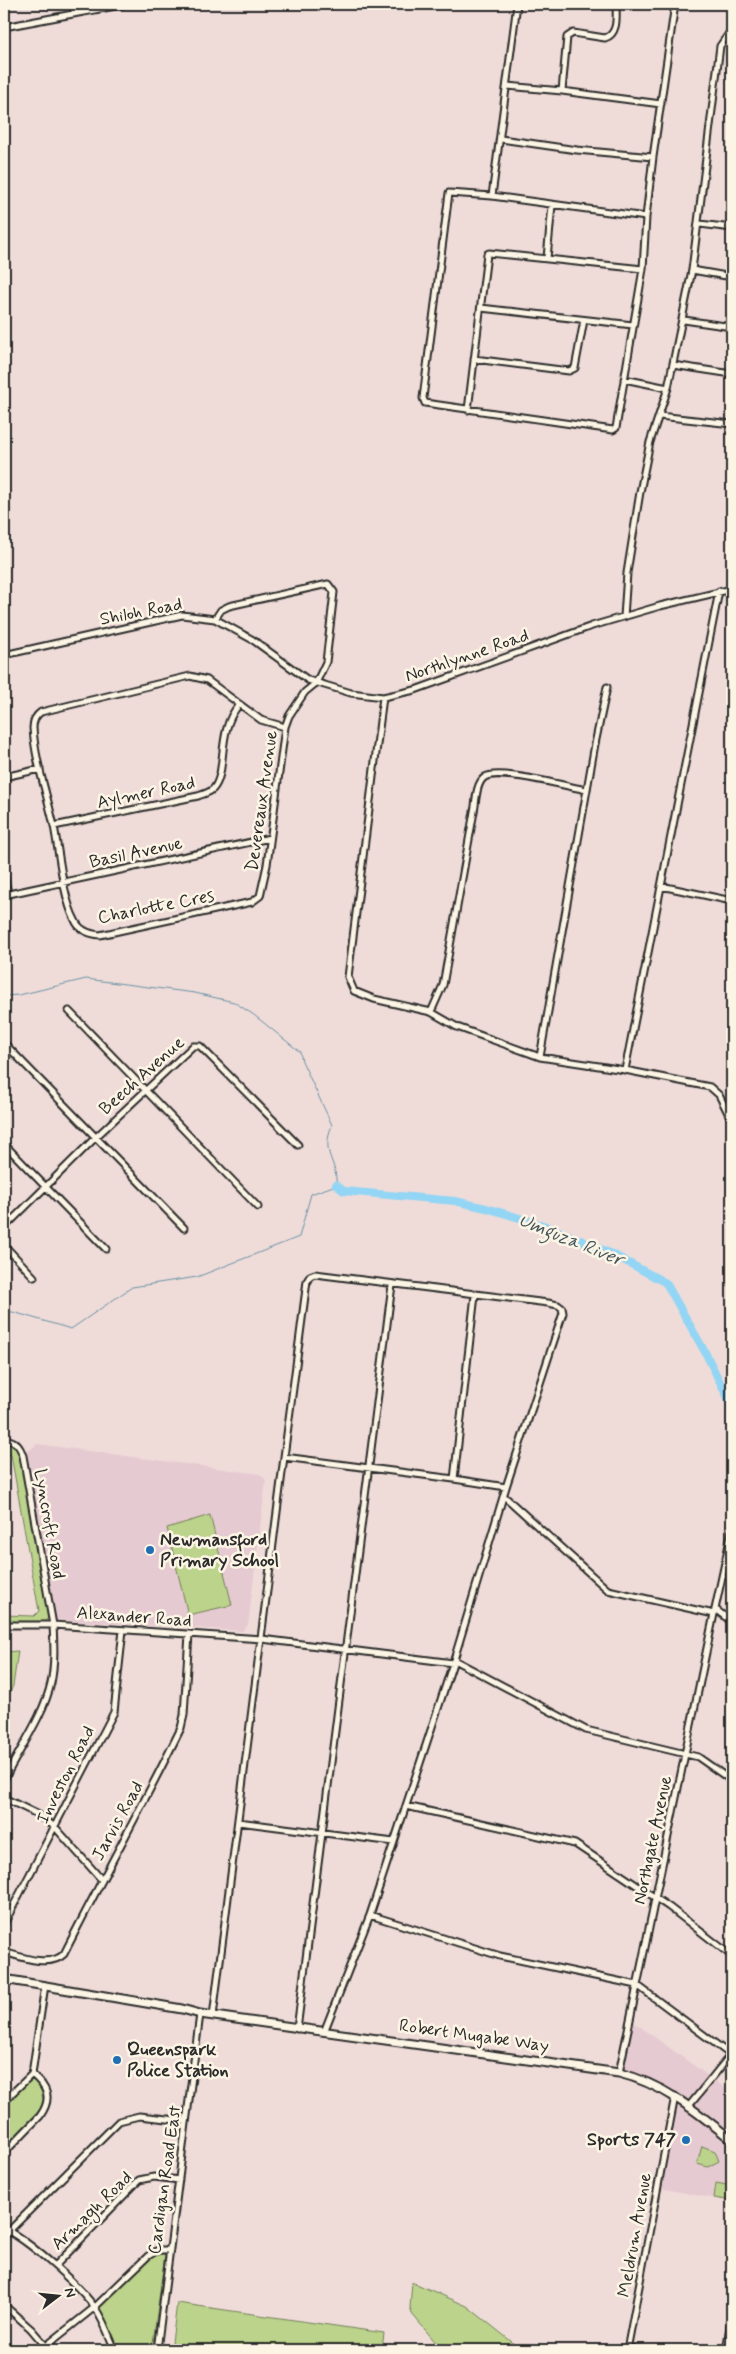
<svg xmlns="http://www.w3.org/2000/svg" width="736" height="2354" viewBox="0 0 736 2354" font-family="Mynerve,sans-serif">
  <rect width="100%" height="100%" fill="#efdcd9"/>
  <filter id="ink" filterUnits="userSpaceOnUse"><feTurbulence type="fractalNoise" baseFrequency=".02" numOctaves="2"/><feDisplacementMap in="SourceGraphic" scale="10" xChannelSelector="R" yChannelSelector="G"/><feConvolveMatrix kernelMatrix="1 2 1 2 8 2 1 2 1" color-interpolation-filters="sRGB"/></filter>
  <g filter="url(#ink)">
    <path fill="#e6cad1" d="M37,1444L260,1474L266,1480L248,1625L242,1631L56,1620L26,1453Z
      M631,2020L732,2093V2202L659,2188L677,2095L622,2072Z"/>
    <path fill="#bbd38a" stroke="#737f5a" d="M5,1442L13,1444L20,1456L48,1618L44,1622H4V1615L34,1616L39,1611L11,1455L4,1452Z
      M210,1515L232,1605L188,1615L167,1528Z
      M18,1651L13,1686L4,1704V1652Z
      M32,2078L40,2086L44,2102L39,2111L4,2147V2105Z
      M702,2146L715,2151L719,2161L708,2167L697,2164Z
      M716,2183L732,2186V2201L714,2198Z
      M157,2254H165L152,2350H118L99,2308L123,2282Z
      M412,2282L467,2306L512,2342L515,2350H442L412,2314L410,2307Z
      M177,2303L384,2333L382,2350H171Z"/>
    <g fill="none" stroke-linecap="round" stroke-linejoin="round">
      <path stroke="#6991a4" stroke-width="1" d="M4,996L19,995L86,979L195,993L234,1002L254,1015L300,1052L302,1061L332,1125C320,1155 338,1160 336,1185L311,1194L299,1237L197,1277L132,1287L71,1329L13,1312H4"/>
      <path stroke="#92d5f4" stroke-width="8" d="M336,1185L344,1191L455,1201L486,1208L543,1225L578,1239L616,1256L666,1283L705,1352L732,1406"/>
      <defs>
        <path id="minor" d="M517,4L492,196L646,217L653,157L675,4
          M616,4C616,15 619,34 605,38L573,33L567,37L562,91L661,104
          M74,14V4
          M4,27L126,4
          M507,86L562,91
          M501,139L577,150L653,157
          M492,196L449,193L423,398L425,403L613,430L616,428L643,269L646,217
          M700,224L732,228
          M547,258L552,205
          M692,270L732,277
          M481,308L633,325
          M684,320L732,327
          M474,359L569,371L575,368L584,320
          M673,365L732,374
          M624,379L668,388
          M468,410L487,254L489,253L643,269
          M659,416L732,424
          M624,617L627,573L640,492L650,442L668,388L692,270L720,46L732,29
          M215,619L253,640L308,680L351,693L383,697L415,690L592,626L660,606L732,589
          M4,655L182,615L215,619L221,610L229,606L328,584L334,592L326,662L316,683L305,692L289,716L285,727L267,865L260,896L252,902L100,935C90,934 79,930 75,920C63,898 59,852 54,826C47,794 35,761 33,728C33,721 35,716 41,712L190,676L207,680L261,720L285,727
          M383,697L348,977L354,991L374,999L431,1012L457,1027L540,1057L625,1070L710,1087L719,1095L732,1121
          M4,777L40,769
          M54,826L198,796C203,794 209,793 213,789C228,773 216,730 239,705
          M4,873L8,894
          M661,886L732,901
          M4,895L270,838
          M69,1011L258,1207
          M431,1012L443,985L475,806C476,797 477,782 485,777C499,768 569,787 587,790
          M4,1043L184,1228
          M540,1057L595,744L607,687
          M625,1070L719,591
          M4,1144L106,1249
          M4,1228L96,1137L193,1046H200L298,1145
          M4,1245L34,1277
          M4,1440C15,1439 20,1446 23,1456L53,1625C54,1644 55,1664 51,1683C44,1715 19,1750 4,1780
          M284,1457L307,1281L310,1276L315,1274L548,1303L558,1305L562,1308L563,1313L506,1487L453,1663L394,1842L370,1915L324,2032
          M454,1479L506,1487
          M504,1496L608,1590L714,1614L732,1530
          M715,1609L732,1622
          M4,1625H53L262,1639L453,1663
          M454,1660L586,1730L698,1757L732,1781
          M4,1798L37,1814L55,1827L101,1879
          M406,1806L575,1844L669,1907L732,1956
          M238,1822L394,1842
          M370,1915L500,1956L637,1985L732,2056
          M4,1924L114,1712L123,1630
          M4,1952C21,1957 50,1968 64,1954C102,1878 144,1804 181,1728L184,1715L189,1634
          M213,2016L284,1457L454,1479L475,1295
          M297,2029L392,1285
          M619,2073L714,1614
          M32,2074L45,1985
          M4,2101L32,2074C47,2087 53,2098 40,2116L4,2153
          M689,2106L732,2053
          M4,2229C26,2238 81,2287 95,2308C104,2321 109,2336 115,2350
          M4,2236L119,2121L139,2116L186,2121
          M55,2266L139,2180L154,2177L179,2180
          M4,2305L31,2329L49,2350
          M628,2348L640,2350
          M41,2350L95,2307L148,2256L158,2250H170
          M157,2350L200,2014
          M627,2350L675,2096
          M726,2350L732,2315"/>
        <path id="secondary" d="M4,1979L182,2009L200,2014L619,2073C664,2084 697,2112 732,2140"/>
      </defs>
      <use href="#minor" stroke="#2b2b2b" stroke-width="9"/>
      <use href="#secondary" stroke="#2b2b2b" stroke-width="11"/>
      <use href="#minor" stroke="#fcf5e5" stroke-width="5"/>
      <use href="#secondary" stroke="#fcf5e5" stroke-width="7"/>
    </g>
  </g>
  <g fill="#1f6fb2" stroke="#fcf5e5" stroke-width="2">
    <circle cx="150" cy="1550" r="5"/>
    <circle cx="117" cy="2060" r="5"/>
    <circle cx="686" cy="2140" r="5"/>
  </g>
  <g text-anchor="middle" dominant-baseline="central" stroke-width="5" stroke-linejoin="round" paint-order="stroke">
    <g font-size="18" fill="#2b2b2b" stroke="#fcf5e5">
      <text transform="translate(141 612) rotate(-11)">Shiloh Road</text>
      <text transform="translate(467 656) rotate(-19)">Northlynne Road</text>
      <text transform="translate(146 793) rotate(-12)">Aylmer Road</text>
      <text transform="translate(262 801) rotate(-82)">Devereaux Avenue</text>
      <text transform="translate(136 853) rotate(-12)">Basil Avenue</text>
      <text transform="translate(156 907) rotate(-11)">Charlotte Cres</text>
      <text transform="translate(142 1076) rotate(-42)">Beech Avenue</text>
      <text transform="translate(49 1524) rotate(80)">Lyncroft Road</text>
      <text transform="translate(134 1617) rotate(4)">Alexander Road</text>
      <text transform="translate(66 1775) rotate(-63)">Investon Road</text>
      <text transform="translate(118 1821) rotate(-61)">Jarvis Road</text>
      <text transform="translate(653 1840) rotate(-78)">Northgate Avenue</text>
      <text transform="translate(474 2036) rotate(8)">Robert Mugabe Way</text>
      <text transform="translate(165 2180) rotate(-82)">Cardigan Road East</text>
      <text transform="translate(92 2211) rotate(-44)">Armagh Road</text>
      <text transform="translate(635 2235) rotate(-80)">Meldrum Avenue</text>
    </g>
    <g font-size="18" font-weight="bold" fill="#2b2b2b" stroke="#fcf5e5" text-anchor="start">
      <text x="160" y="1540">Newmansford<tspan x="160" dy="21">Primary School</tspan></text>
      <text x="127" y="2050">Queenspark<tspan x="127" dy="21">Police Station</tspan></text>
      <text x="676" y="2140" text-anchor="end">Sports 747</text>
    </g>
    <g font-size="19" font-style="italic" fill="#45565d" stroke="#fcf5e5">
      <text transform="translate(571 1240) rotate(22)">Umguza River</text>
    </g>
  </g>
  <rect width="736" height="2354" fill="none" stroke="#fcf5e5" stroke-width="20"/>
  <rect x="10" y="10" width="716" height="2334" fill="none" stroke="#2b2b2b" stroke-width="2" filter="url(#ink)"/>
  <g transform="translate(58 2296) rotate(74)" stroke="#fcf5e5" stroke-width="4" paint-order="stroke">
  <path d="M0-4L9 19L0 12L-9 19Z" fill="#2b2b2b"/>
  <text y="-8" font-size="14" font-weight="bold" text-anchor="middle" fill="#2b2b2b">N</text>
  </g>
</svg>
